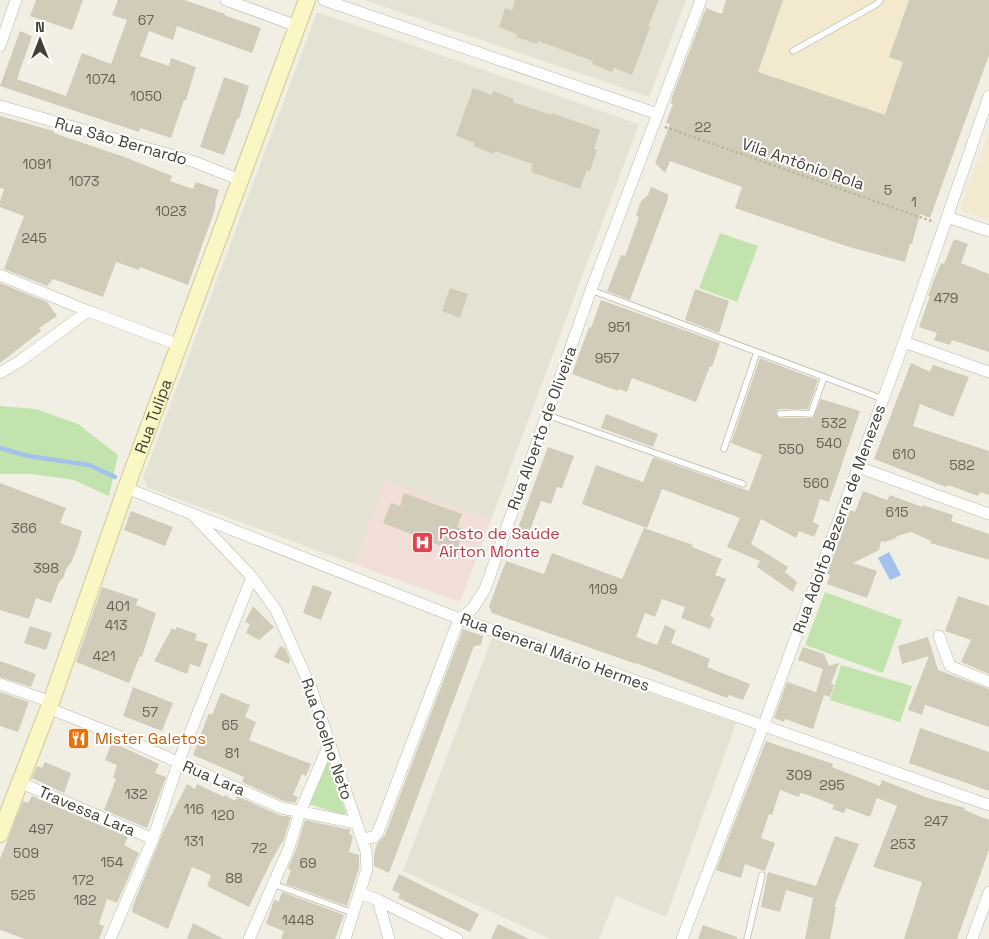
<svg xmlns="http://www.w3.org/2000/svg" width="989" height="939" viewBox="0 0 989 939" font-family="'Space Grotesk',sans-serif">
  <rect width="100%" height="100%" fill="#f1efe4"/>
  <path fill="#e4e2d2" d="M364,0H686L649,97Z
    M317,12L639,124L491,520L385,481L354,564L148,488L143,478Z
    M492,638L736,723L666,917L616,896L599,939H550L403,871Z"/>
  <path fill="#f2e9cf" d="M726,0H989V55L940,190L691,105Z
    M989,131V220L960,210Z"/>
  <path fill="#f1dfd7" d="M385,481L491,520L460,602L354,564Z"/>
  <path fill="#c2e3ae" d="M720,233L758,246L737,302L699,288Z
    M0,406L36,409L78,424L118,455L109,496L74,480L32,474H0Z
    M825,592L902,620L883,673L805,645Z
    M841,665L912,686L900,722L830,700Z
    M327,755L346,813L343,815L309,804Z"/>
  <path fill="#a3c1eb" d="M889,552L901,575L890,580L878,558Z"/>
  <g fill="none" stroke-linecap="round" stroke-linejoin="round">
    <path stroke="#a3c1eb" stroke-width="4.5" d="M0,448L28,456L89,465L115,477"/>
  </g>
  <path fill="#d1ccba" d="M36,0H83L72,30L30,16Z
    M118,0H184L225,14L224,15L261,28L252,53L177,26L173,40L149,31L140,56L169,66L171,58L196,67L186,100H184L171,138L140,128L139,132L0,86L20,31L32,36L17,79L66,96L82,53L111,64L127,20L112,15Z
    M515,0H659L648,26L650,27L632,75L614,68L612,72L592,64L593,61L538,41L537,44L516,37L517,34L499,27L505,8L512,10Z
    M726,0H783L758,72L885,115L903,62L889,57L909,0H989V55L930,218L920,214L912,244H910L905,262L849,247L735,208L742,187L670,161L665,173L655,163L670,124L666,123L673,104H671L672,97L706,8L722,14Z
    M224,77L249,86L239,119H237L224,155L200,147Z
    M473,88L492,95L493,91L514,99L513,102L551,115L552,113L600,130L594,149L597,150L590,171L587,170L580,189L534,173L531,171L533,164L495,151L494,154L473,146L475,143L456,136Z
    M0,116L54,131V133L127,158L172,176L170,181L193,189L196,182L219,190L215,203H216L214,212L188,285L140,267L139,270L116,262L103,297L53,279L47,286L4,269L24,216L0,207V201L4,189L0,188Z
    M651,187L668,194V199L630,300L607,291L621,255L625,256L639,217L636,216L641,201L648,195Z
    M954,239L968,244L961,263L989,274V352L952,340L950,345L934,340L937,333L919,327L930,296H928L933,282L941,263L944,264Z
    M0,283L47,302L57,316L39,328L41,331L0,363Z
    M450,288L468,294L460,318L442,311Z
    M695,289L729,301L719,333L685,320Z
    M601,300L720,343L712,367L710,366L696,402L632,378L627,392L619,389L618,391L572,374L589,327L591,328Z
    M760,358L818,380L808,409H779L776,412L778,418H813L821,399L860,411L829,502L820,499L813,522L819,525L814,537L799,531L796,538L761,519L751,544L788,567L785,572L797,582L793,592L757,567L760,561L727,547L740,518L662,489L647,528L582,504L596,465L643,482L653,457L749,491L762,455L731,443Z
    M911,363L930,372L933,365L969,377L953,417L920,404L913,426L989,451V495L980,492L978,496L948,485L946,487L874,459Z
    M606,414L658,434L653,447L601,428Z
    M548,447L574,456L562,488L557,487L551,504L541,501L529,533L518,528Z
    M0,483L66,508L60,523L82,531L79,543L71,563L67,567L63,578L59,582L51,603L36,598L29,619L0,610Z
    M863,491L887,500L890,495L922,507L923,505L953,515L951,521L989,534V560L930,543L931,541L911,532L897,536L896,538L885,542L881,541L879,550L853,563L877,571L867,598L827,584L830,575L827,574L850,510L855,512Z
    M404,493L462,514L457,527L464,530L457,550L452,548L451,550L383,523L391,503L400,506Z
    M131,511L173,527L165,546L124,530Z
    M644,528L693,545L692,547L722,559L715,575L726,579L710,616L714,618L710,629L681,618L685,607L662,599L655,617L645,613L636,637L657,645L665,625L676,630L671,643L710,659L707,667L750,684L743,700L729,695L727,698L636,663V664L492,613L489,606L506,561L544,574L552,553L622,579Z
    M313,585L332,592L321,620L303,613Z
    M102,587L138,599L136,605L156,613L142,657L140,656L129,683L76,662Z
    M958,596L989,606V674L961,662L971,640L945,631Z
    M253,606L274,627L259,640L246,633L250,624L245,622Z
    M30,626L52,633L46,650L24,643Z
    M177,627L197,634L195,640L208,644L200,667L190,664L187,674L154,661L172,628L175,630Z
    M463,629L483,636L481,645L474,646L389,873L374,866V854L377,844L385,835Z
    M928,637L938,670L989,689V727L925,705L922,715L908,710L929,656L902,664L898,646Z
    M280,646L285,648L290,660L289,664L274,657Z
    M803,647L824,654L829,666L839,663L831,684L834,685L830,697L824,695L813,729L785,719L784,722L774,718L787,682L816,692L823,669L798,660Z
    M0,661L36,674L31,687L0,677Z
    M133,687L173,703L162,731L123,716Z
    M0,692L29,702L18,732L0,726Z
    M221,693L250,705L245,717L256,722L249,740L311,764L306,776L302,774L293,795L298,797L295,803L284,801L242,782L244,777L193,755L209,713L212,715Z
    M920,728L989,752V791L909,763Z
    M766,741L833,764L832,767L880,786L882,780L928,798L965,808L964,810L989,820V850L957,939H904L922,882L873,867L897,806L877,798L870,817L846,808L844,813L832,809L834,805L808,795L800,793L799,797L780,790L772,815L769,814L761,838L775,843L765,871L745,864L741,878L716,870Z
    M112,742L159,764L155,773L166,777L147,828L104,810L116,779L113,778L117,765L105,760Z
    M45,762L71,773L64,793L32,778L37,766L42,768Z
    M187,784L195,789L197,784L224,797L225,795L235,801L237,796L279,815L291,817L283,842H282L272,860L249,907L207,886L211,875L192,867L168,929L132,912L133,908H132L163,832Z
    M32,796L128,837L124,845L139,853L117,903L107,899L99,924L104,926L99,939H25L0,930V859L23,801L28,803Z
    M305,820L351,830L349,833L353,837L349,852L359,855V868L347,906L286,884L291,870L288,868L296,850Z
    M835,836L859,844L834,907H836L830,939H805L813,898L786,890L780,912L761,907L768,872L816,886Z
    M399,874L479,914L470,932L398,898L400,894L392,890Z
    M282,892L344,915L335,939H281L284,931L266,924L274,900L279,901Z
    M193,923L224,939H187Z
    M498,924L529,939H491Z
    M703,925L737,937V939H698Z"/>
  <g fill="none" stroke-linecap="round" stroke-linejoin="round">
    <defs>
      <path id="lane" d="M793,51L877,4L880,0
        M591,290L883,399
        M780,414L794,413L811,414L824,377
        M547,415L743,484
        M724,449L757,352
        M273,884L353,913
        M747,939L762,875"/>
      <path id="street" d="M226,0L297,26
        M324,0L658,114
        M0,46L16,0
        M0,106L195,162L240,180
        M947,217L989,231
        M0,275L88,311L179,345
        M904,342L989,372
        M0,373L20,361L88,311
        M858,467L989,514
        M126,488L460,619L989,805
        M192,514L252,577L276,610L311,688L366,851L367,869L345,939
        M939,636L950,666L989,682
        M0,684L51,702
        M48,708L121,737L282,808L356,823
        M21,783L153,839
        M362,839L374,837L378,832L454,632L460,619L473,608L485,589L591,290L701,0
        M360,893L378,900L457,939
        M378,900L389,939
        M110,939L153,839L178,763L252,577
        M249,939L289,848L300,812L330,742
        M682,939L763,727L904,342L989,96
        M972,939L989,892"/>
      <g id="secondary">
        <path id="s1" d="M0,834L51,702L126,488L307,0"/>
      </g>
    </defs>
    <use href="#lane" stroke="#bbb8a7" stroke-width="7"/>
    <use href="#street" stroke="#bbb8a7" stroke-width="12"/>
    <use href="#secondary" stroke="#cec996" stroke-width="18"/>
    <path stroke="#bcb699" stroke-width="2.5" stroke-dasharray="2.5 2.5" stroke-linecap="butt" d="M665,127L934,222"/>
    <use href="#lane" stroke="#fff" stroke-width="5.5"/>
    <use href="#street" stroke="#fff" stroke-width="11"/>
    <use href="#secondary" stroke="#fbf7c4" stroke-width="16"/>
  </g>
  <defs>
    <symbol id="hospital-square" viewBox="-11 -11 22 22"><rect x="-9" y="-9" width="18" height="18" rx="4" fill="#e0444e" stroke="#fff"/><path d="M-5-5h3v3.5h4V-5h3V5h-3V1.5h-4V5h-3Z" fill="#fff"/></symbol>
    <symbol id="restaurant-square" viewBox="-11 -11 22 22"><rect x="-9" y="-9" width="18" height="18" rx="4" fill="#e8710a" stroke="#fff"/><path d="M-5-6h1v4h1v-4h1v4h1v-4h1v5L-1.5 .5V6h-2V.5L-5-1ZM5-6V6H3V1.5H1.5Q1.5-4 5-6Z" fill="#fff"/></symbol>
  </defs>
  <g fill-rule="evenodd">
    <use href="#hospital-square" x="410" y="530" width="25" height="25"/>
    <use href="#restaurant-square" x="66" y="726" width="25" height="25"/>
  </g>
  <g text-anchor="middle" dominant-baseline="central" stroke-width="4" stroke-linejoin="round" paint-order="stroke">
    <g font-size="14" fill="#666256">
      <text x="146" y="20">67</text>
      <text x="101" y="79">1074</text>
      <text x="146" y="96">1050</text>
      <text x="703" y="127">22</text>
      <text x="37" y="164">1091</text>
      <text x="84" y="181">1073</text>
      <text x="888" y="190">5</text>
      <text x="914" y="202">1</text>
      <text x="171" y="211">1023</text>
      <text x="34" y="238">245</text>
      <text x="946" y="298">479</text>
      <text x="619" y="327">951</text>
      <text x="607" y="358">957</text>
      <text x="834" y="423">532</text>
      <text x="829" y="443">540</text>
      <text x="791" y="449">550</text>
      <text x="904" y="454">610</text>
      <text x="962" y="465">582</text>
      <text x="816" y="483">560</text>
      <text x="897" y="512">615</text>
      <text x="24" y="528">366</text>
      <text x="46" y="568">398</text>
      <text x="603" y="589">1109</text>
      <text x="118" y="606">401</text>
      <text x="116" y="625">413</text>
      <text x="104" y="656">421</text>
      <text x="150" y="712">57</text>
      <text x="230" y="725">65</text>
      <text x="232" y="753">81</text>
      <text x="799" y="775">309</text>
      <text x="832" y="785">295</text>
      <text x="136" y="794">132</text>
      <text x="194" y="809">116</text>
      <text x="223" y="815">120</text>
      <text x="936" y="821">247</text>
      <text x="41" y="829">497</text>
      <text x="194" y="841">131</text>
      <text x="903" y="844">253</text>
      <text x="259" y="848">72</text>
      <text x="26" y="853">509</text>
      <text x="112" y="862">154</text>
      <text x="308" y="863">69</text>
      <text x="234" y="878">88</text>
      <text x="83" y="880">172</text>
      <text x="23" y="895">525</text>
      <text x="85" y="900">182</text>
      <text x="298" y="920">1448</text>
    </g>
    <g font-size="16" fill="#423f34" stroke="#fff">
      <text transform="translate(121 141) rotate(16)">Rua São Bernardo</text>
      <text transform="translate(803 164) rotate(19)">Vila Antônio Rola</text>
      <text stroke="none"><textPath href="#s1" startOffset="445">Rua Tulipa</textPath></text>
      <text transform="translate(542 428) rotate(-70)">Rua Alberto de Oliveira</text>
      <text transform="translate(839 519) rotate(-70)">Rua Adolfo Bezerra de Menezes</text>
      <text transform="translate(555 652) rotate(20)">Rua General Mário Hermes</text>
      <text transform="translate(327 739) rotate(71)">Rua Coelho Neto</text>
      <text transform="translate(214 778) rotate(23)">Rua Lara</text>
      <text transform="translate(87 811) rotate(23)">Travessa Lara</text>
    </g>
    <g font-size="16" fill="#be3a42" stroke="#fff" text-anchor="start">
      <text x="439" y="533">Posto de Saúde<tspan x="439" dy="18">Airton Monte</tspan></text>
    </g>
    <g font-size="16" fill="#c56008" stroke="#fff" text-anchor="start">
      <text x="95" y="738">Mister Galetos</text>
    </g>
  </g>
  <g transform="translate(40 40)" stroke="#ffffff" stroke-width="4" paint-order="stroke">
  <path d="M0-4L9 19L0 12L-9 19Z" fill="#423f34"/>
  <text y="-8" font-size="14" font-weight="bold" text-anchor="middle" fill="#423f34">N</text>
  </g>
</svg>
